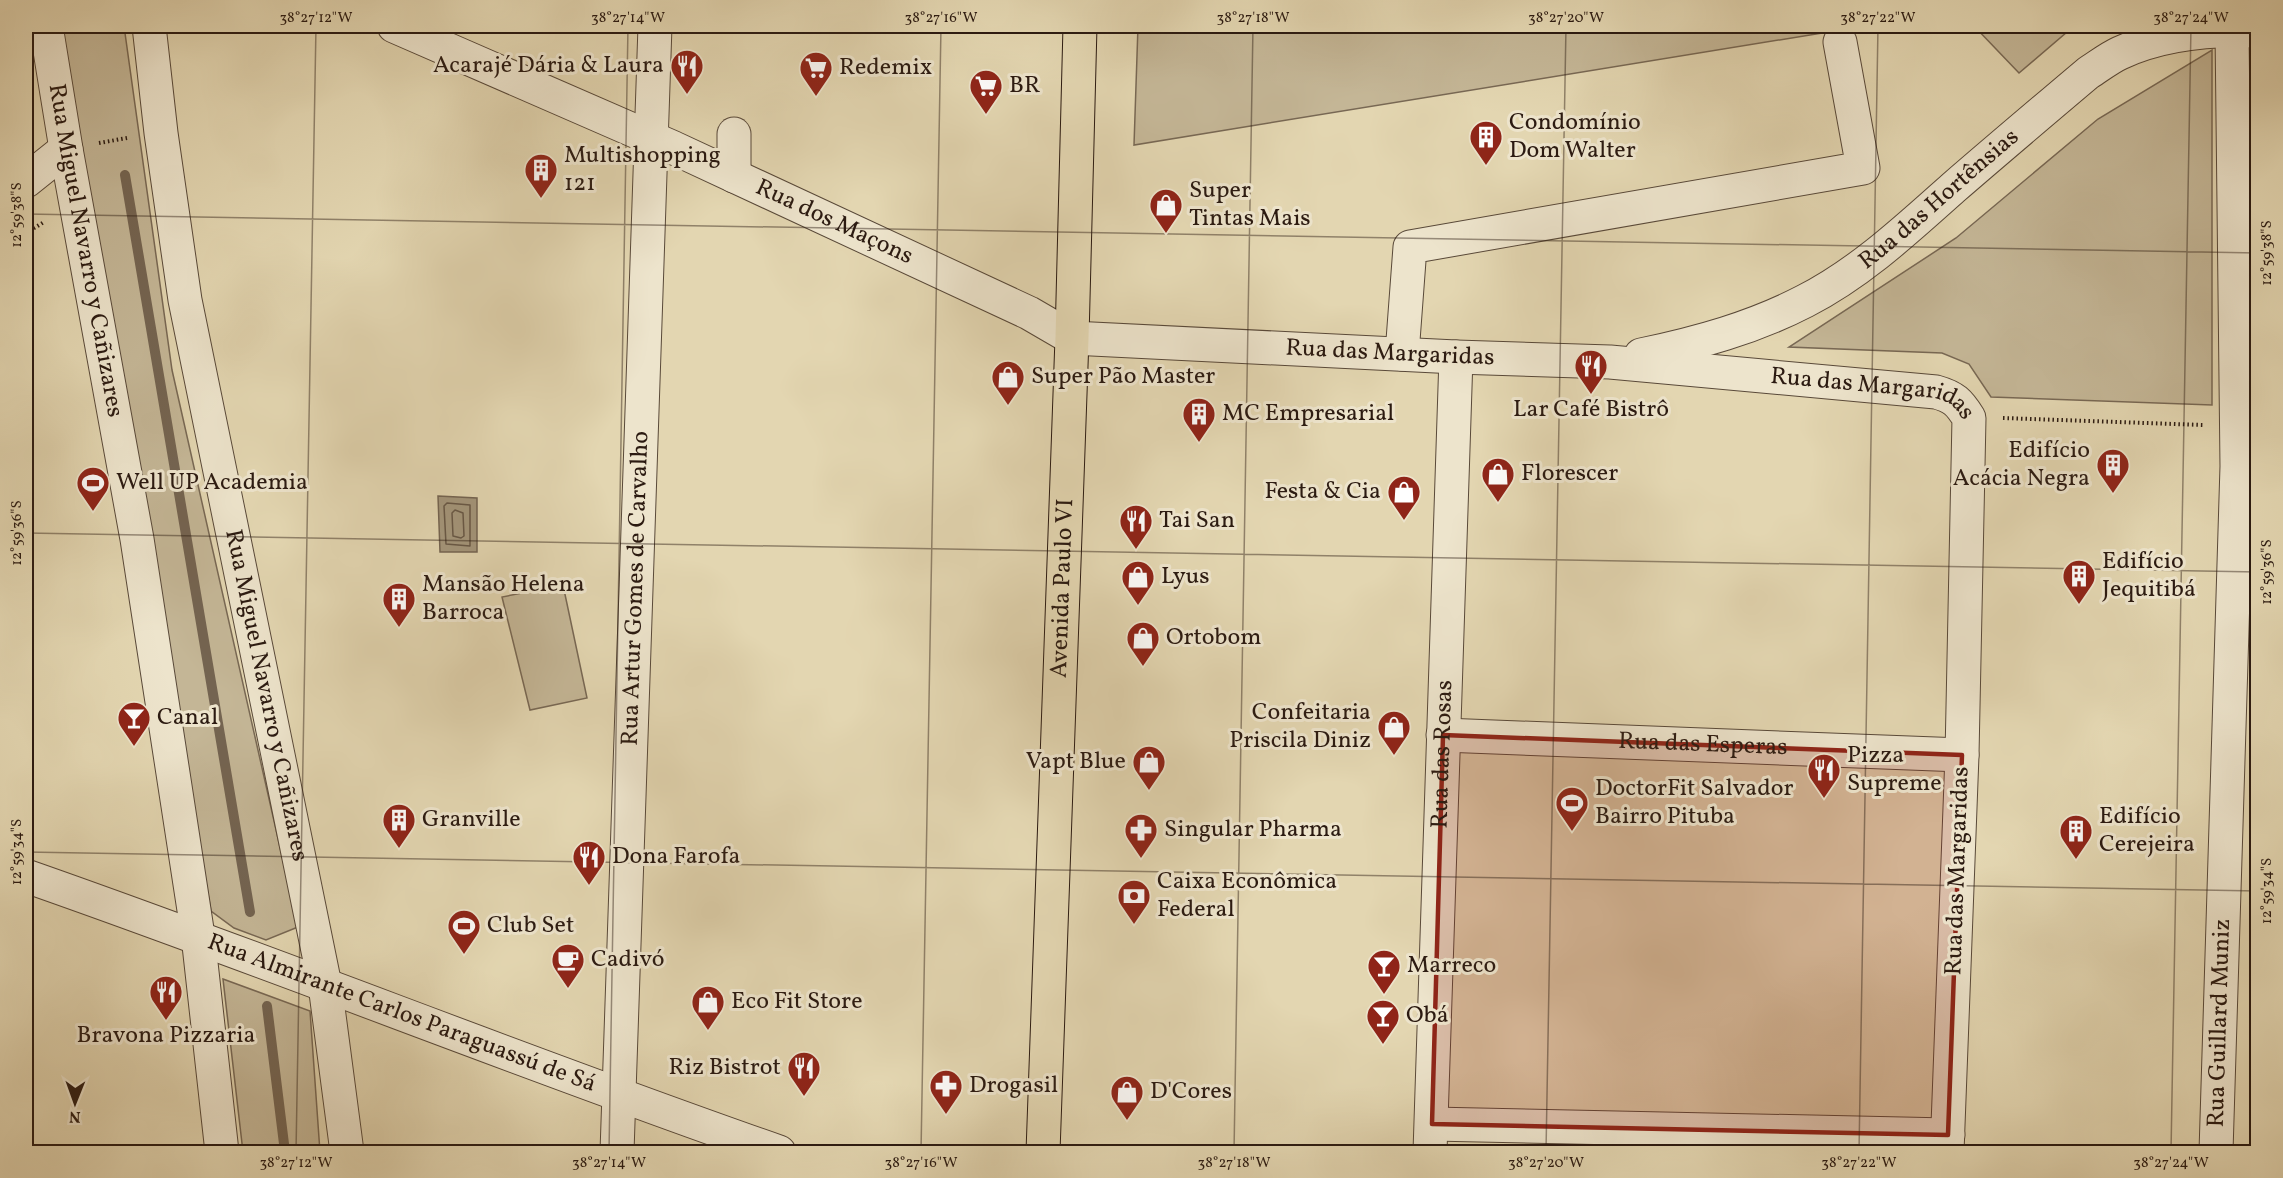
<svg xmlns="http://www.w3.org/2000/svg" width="2283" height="1178" viewBox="0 0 2283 1178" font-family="Vollkorn,serif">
  <rect width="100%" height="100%" fill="#e3d6b1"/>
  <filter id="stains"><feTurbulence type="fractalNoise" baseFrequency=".00333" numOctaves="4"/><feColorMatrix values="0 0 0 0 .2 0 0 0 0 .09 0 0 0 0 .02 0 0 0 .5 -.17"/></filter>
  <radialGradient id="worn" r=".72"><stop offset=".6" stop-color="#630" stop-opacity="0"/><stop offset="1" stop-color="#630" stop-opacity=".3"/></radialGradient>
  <path fill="#c4b696" stroke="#786854" stroke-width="1.5" d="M56,26H124L172,370L298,927L266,940L234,928L211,911Z
    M1138,26H1865L1134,145Z
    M1974,26H2074L2019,73Z
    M2212,50V405L1991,397L1969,364L1942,353L1789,347L1956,238L2098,119Z
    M563,585L587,698L530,710L502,597Z
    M223,979L310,1011L320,1152H243Z"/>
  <path fill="#a4967b" stroke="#746451" stroke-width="1.5" d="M438,496L477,498V552H440Z"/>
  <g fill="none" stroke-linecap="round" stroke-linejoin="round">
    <path stroke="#685846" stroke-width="1.5" d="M447,503L470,505V546L446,544L444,506Z
      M455,510L463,513L464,536L461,538L453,536L452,513Z"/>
    <path stroke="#746451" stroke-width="10" d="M125,175L250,912
      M267,1006L285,1152"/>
    <defs>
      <g id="minor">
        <path id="s1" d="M46,26L66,149L137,539L198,936L222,1152"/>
        <path id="s2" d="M149,26L161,133L185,300L325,985L347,1152"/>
        <path id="s3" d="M394,26L674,148L1029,313L1072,338L1456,357L1610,362L1936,392C1954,397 1959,402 1969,418L1962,755L1947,1152"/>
        <path d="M734,176V134"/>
        <path d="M26,181L66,149"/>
        <path d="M1402,354L1410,247L1863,168L1840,42"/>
        <path id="s4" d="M1641,355C1698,343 1753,328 1805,301C1860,273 1907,229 1953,188C1998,149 2043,111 2088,73C2099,66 2109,58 2120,53C2163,33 2211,29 2258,31"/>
        <path id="s5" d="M1443,735L1962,755"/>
        <path id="s6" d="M26,876C278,964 526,1064 779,1152"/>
        <path d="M1432,1124L1948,1135"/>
        <path id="s7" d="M617,1152L655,26"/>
        <path id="s8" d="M1430,1152L1456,357"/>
        <path id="s9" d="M2216,1152L2237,466L2232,30"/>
      </g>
      <g id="major">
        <path id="s10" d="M1043,1152L1072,338L1080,26"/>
      </g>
    </defs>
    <use href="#minor" stroke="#594939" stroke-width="35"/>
    <use href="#major" stroke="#2b1a11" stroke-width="35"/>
    <path stroke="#2b1a11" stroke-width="4" stroke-dasharray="1.5 3" stroke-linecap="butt" d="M99,143L127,138
      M26,233L44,222
      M2003,418L2203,425"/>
    <use href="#minor" stroke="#ede4cc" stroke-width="33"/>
    <use href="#major" stroke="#e3d6b1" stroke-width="33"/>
  </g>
  <path fill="#8f2418" fill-opacity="0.2" stroke="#8f2418" stroke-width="4.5" stroke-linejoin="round" d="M1443,735L1962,755L1948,1135L1432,1124Z"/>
  <path fill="none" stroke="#2b1a11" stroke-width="1.5" stroke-opacity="0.45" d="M26,214L2258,253M26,533L2258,572M26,852L2258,891M296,1152L316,26M609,1152L628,26M921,1152L941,26M1234,1152L1253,26M1546,1152L1566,26M1859,1152L1878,26M2171,1152L2191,26"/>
  <defs>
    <symbol id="restaurant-pin" viewBox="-11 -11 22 30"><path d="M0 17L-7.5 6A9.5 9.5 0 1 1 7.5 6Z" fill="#8f2418" stroke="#ede4cc"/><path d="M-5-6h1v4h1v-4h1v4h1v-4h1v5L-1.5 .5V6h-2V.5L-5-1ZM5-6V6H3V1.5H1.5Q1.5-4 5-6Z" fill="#fff"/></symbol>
    <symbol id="supermarket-pin" viewBox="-11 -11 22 30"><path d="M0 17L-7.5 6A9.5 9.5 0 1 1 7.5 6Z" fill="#8f2418" stroke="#ede4cc"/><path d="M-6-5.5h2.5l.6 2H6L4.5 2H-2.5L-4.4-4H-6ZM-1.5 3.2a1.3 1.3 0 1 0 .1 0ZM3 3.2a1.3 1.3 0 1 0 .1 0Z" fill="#fff"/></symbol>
    <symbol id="building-pin" viewBox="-11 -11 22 30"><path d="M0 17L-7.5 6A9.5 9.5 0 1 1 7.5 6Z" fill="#8f2418" stroke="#ede4cc"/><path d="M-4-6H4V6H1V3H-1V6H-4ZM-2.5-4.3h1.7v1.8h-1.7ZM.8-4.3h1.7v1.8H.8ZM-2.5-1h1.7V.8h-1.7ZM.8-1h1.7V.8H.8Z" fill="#fff"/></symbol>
    <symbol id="shop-pin" viewBox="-11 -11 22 30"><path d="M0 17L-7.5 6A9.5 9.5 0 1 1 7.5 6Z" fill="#8f2418" stroke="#ede4cc"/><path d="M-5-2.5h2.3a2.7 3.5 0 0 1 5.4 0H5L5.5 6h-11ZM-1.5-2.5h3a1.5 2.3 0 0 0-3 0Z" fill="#fff"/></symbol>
    <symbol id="stadium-pin" viewBox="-11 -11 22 30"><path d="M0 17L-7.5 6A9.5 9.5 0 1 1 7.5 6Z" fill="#8f2418" stroke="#ede4cc"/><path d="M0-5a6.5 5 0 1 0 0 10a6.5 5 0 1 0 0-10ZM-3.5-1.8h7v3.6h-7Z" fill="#fff"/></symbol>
    <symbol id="bar-pin" viewBox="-11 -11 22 30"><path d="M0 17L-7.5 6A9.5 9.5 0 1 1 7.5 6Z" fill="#8f2418" stroke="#ede4cc"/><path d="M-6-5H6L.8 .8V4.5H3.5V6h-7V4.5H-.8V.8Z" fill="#fff"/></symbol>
    <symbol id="pharmacy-pin" viewBox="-11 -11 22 30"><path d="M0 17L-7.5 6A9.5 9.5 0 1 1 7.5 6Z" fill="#8f2418" stroke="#ede4cc"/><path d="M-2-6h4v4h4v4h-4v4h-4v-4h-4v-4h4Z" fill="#fff"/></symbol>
    <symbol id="bank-pin" viewBox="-11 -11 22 30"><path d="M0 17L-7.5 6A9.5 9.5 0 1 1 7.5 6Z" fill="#8f2418" stroke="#ede4cc"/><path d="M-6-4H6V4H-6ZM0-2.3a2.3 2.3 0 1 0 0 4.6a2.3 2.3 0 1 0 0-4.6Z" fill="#fff"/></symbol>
    <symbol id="cafe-pin" viewBox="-11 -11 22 30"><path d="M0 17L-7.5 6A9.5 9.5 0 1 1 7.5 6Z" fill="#8f2418" stroke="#ede4cc"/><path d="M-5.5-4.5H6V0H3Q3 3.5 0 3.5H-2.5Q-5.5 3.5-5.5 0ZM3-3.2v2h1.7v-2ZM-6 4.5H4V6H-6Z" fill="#fff"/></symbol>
  </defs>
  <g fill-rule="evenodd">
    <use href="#restaurant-pin" x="668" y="47" width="38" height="52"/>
    <use href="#supermarket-pin" x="797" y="49" width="38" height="52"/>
    <use href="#supermarket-pin" x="967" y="67" width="38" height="52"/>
    <use href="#building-pin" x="1467" y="118" width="38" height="52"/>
    <use href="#building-pin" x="522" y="151" width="38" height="52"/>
    <use href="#shop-pin" x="1147" y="186" width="38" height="52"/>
    <use href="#restaurant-pin" x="1572" y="347" width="38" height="52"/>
    <use href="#shop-pin" x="989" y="358" width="38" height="52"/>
    <use href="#building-pin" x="1180" y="395" width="38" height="52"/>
    <use href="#building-pin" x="2094" y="446" width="38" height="52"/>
    <use href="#shop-pin" x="1479" y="455" width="38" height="52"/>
    <use href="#stadium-pin" x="74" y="464" width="38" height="52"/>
    <use href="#shop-pin" x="1385" y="473" width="38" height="52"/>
    <use href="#restaurant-pin" x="1117" y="502" width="38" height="52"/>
    <use href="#building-pin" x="2060" y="557" width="38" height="52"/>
    <use href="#shop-pin" x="1119" y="558" width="38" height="52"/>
    <use href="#building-pin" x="380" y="580" width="38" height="52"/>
    <use href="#shop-pin" x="1124" y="619" width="38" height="52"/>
    <use href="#bar-pin" x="115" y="699" width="38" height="52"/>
    <use href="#shop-pin" x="1375" y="708" width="38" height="52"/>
    <use href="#shop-pin" x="1130" y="743" width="38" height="52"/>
    <use href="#restaurant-pin" x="1805" y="751" width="38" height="52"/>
    <use href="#stadium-pin" x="1553" y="784" width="38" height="52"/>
    <use href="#building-pin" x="380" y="801" width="38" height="52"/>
    <use href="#pharmacy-pin" x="1122" y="811" width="38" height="52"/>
    <use href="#building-pin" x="2057" y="812" width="38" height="52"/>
    <use href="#restaurant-pin" x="570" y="838" width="38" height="52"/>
    <use href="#bank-pin" x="1115" y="877" width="38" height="52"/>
    <use href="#stadium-pin" x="445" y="907" width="38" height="52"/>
    <use href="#cafe-pin" x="549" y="941" width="38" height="52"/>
    <use href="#bar-pin" x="1365" y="947" width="38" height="52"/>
    <use href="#restaurant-pin" x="147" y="973" width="38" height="52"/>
    <use href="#shop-pin" x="689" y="983" width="38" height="52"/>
    <use href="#bar-pin" x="1364" y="997" width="38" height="52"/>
    <use href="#restaurant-pin" x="785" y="1049" width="38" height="52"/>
    <use href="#pharmacy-pin" x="927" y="1067" width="38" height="52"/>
    <use href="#shop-pin" x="1108" y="1073" width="38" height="52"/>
  </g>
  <g text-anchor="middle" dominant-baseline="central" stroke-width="6" stroke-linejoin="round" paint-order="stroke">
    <g font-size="24" fill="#2b1a11" stroke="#ede4cc" text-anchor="start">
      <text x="664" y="66" text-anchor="end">Acarajé Dária &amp; Laura</text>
      <text x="839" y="68">Redemix</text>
      <text x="1009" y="86">BR</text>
      <text x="1509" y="123">Condomínio<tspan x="1509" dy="28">Dom Walter</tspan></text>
      <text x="564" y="156">Multishopping<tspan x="564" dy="28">121</tspan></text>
      <text x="1189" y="191">Super<tspan x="1189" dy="28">Tintas Mais</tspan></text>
      <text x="1031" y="377">Super Pão Master</text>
      <text x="1591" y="410" text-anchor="middle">Lar Café Bistrô</text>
      <text x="1222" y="414">MC Empresarial</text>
      <text x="2090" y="451" text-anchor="end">Edifício<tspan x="2090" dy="28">Acácia Negra</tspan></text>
      <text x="1521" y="474">Florescer</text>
      <text x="116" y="483">Well UP Academia</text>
      <text x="1381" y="492" text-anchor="end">Festa &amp; Cia</text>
      <text x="1159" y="521">Tai San</text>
      <text x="2102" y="562">Edifício<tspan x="2102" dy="28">Jequitibá</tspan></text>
      <text x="1161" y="577">Lyus</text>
      <text x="422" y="585">Mansão Helena<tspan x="422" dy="28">Barroca</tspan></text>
      <text x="1166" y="638">Ortobom</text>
      <text x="1371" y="713" text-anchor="end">Confeitaria<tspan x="1371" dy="28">Priscila Diniz</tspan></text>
      <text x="157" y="718">Canal</text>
      <text x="1847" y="756">Pizza<tspan x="1847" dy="28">Supreme</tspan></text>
      <text x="1126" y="762" text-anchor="end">Vapt Blue</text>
      <text x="1595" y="789">DoctorFit Salvador<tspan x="1595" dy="28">Bairro Pituba</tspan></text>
      <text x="2099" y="817">Edifício<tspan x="2099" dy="28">Cerejeira</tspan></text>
      <text x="422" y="820">Granville</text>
      <text x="1164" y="830">Singular Pharma</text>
      <text x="612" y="857">Dona Farofa</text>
      <text x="1157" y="882">Caixa Econômica<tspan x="1157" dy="28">Federal</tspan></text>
      <text x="487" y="926">Club Set</text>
      <text x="591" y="960">Cadivó</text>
      <text x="1407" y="966">Marreco</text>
      <text x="731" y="1002">Eco Fit Store</text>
      <text x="1406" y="1016">Obá</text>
      <text x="166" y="1036" text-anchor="middle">Bravona Pizzaria</text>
      <text x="781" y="1068" text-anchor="end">Riz Bistrot</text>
      <text x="969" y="1086">Drogasil</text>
      <text x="1150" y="1092">D'Cores</text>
    </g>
    <g font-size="24" fill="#2b1a11" stroke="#ede4cc">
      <text stroke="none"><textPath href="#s4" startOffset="342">Rua das Hortênsias</textPath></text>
      <text stroke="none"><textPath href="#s3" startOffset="482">Rua dos Maçons</textPath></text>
      <text stroke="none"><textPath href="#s1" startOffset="228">Rua Miguel Navarro y Cañizares</textPath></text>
      <text stroke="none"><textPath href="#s3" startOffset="1065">Rua das Margaridas</textPath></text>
      <text stroke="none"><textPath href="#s3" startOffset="1551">Rua das Margaridas</textPath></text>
      <text stroke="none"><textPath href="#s7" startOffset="564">Rua Artur Gomes de Carvalho</textPath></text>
      <text stroke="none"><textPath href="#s10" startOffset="564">Avenida Paulo VI</textPath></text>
      <text stroke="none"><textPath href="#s2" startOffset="680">Rua Miguel Navarro y Cañizares</textPath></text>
      <text stroke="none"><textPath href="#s5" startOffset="260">Rua das Esperas</textPath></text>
      <text stroke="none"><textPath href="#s8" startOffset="398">Rua das Rosas</textPath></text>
      <text transform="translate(1958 871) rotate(-88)">Rua das Margaridas</text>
      <text stroke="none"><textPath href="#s6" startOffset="400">Rua Almirante Carlos Paraguassú de Sá</textPath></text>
      <text stroke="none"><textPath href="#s9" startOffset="129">Rua Guillard Muniz</textPath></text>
    </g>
  </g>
  <rect width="2283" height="1178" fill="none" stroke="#e3d6b1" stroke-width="66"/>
  <g transform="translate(75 1103) rotate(181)" stroke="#ede4cc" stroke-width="4.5" paint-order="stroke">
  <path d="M0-4.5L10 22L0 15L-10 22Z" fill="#2b1a11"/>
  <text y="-9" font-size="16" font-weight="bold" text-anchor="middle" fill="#2b1a11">N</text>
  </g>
  <rect x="33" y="33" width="2217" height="1112" fill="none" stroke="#2b1a11" stroke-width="2"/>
  <g font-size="15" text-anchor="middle" fill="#2b1a11">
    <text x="316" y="22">38°27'12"W</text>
    <text x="628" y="22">38°27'14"W</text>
    <text x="941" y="22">38°27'16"W</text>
    <text x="1253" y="22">38°27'18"W</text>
    <text x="1566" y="22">38°27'20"W</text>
    <text x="1878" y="22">38°27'22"W</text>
    <text x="2191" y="22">38°27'24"W</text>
    <text transform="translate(16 215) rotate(-90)" y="5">12°59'38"S</text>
    <text transform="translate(2266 253) rotate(-90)" y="5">12°59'38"S</text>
    <text transform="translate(16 533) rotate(-90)" y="5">12°59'36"S</text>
    <text transform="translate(2266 572) rotate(-90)" y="5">12°59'36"S</text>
    <text transform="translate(16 852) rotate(-90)" y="5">12°59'34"S</text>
    <text transform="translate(2266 891) rotate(-90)" y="5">12°59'34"S</text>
    <text x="296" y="1167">38°27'12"W</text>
    <text x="609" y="1167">38°27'14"W</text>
    <text x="921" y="1167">38°27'16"W</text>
    <text x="1234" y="1167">38°27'18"W</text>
    <text x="1546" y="1167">38°27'20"W</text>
    <text x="1859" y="1167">38°27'22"W</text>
    <text x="2171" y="1167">38°27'24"W</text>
  </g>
  <rect width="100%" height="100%" filter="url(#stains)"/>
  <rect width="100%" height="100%" fill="url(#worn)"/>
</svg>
